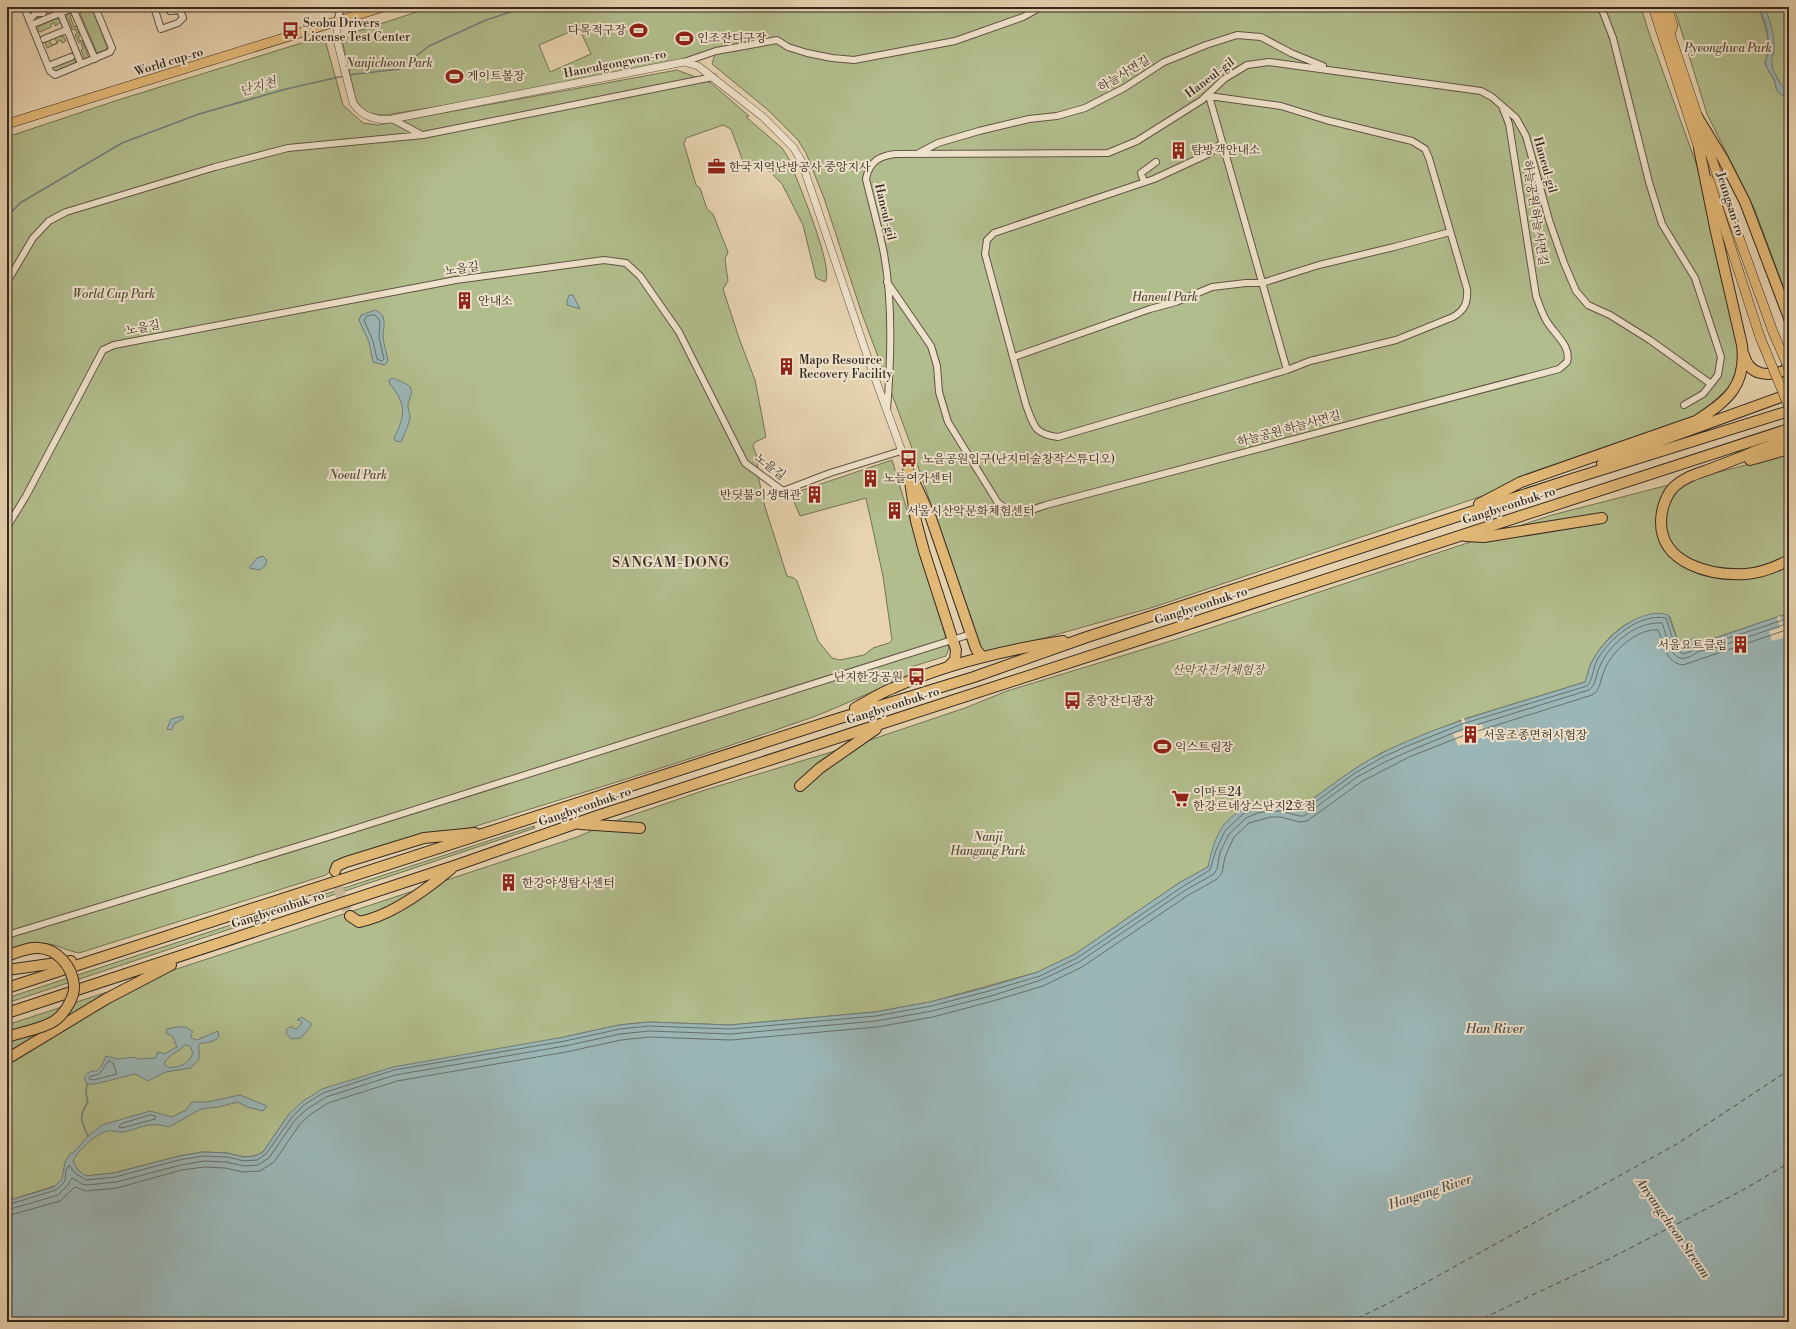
<svg xmlns="http://www.w3.org/2000/svg" width="1796" height="1329" viewBox="0 0 1796 1329" font-family="'Libre Bodoni','Noto Serif KR',serif">
  <rect width="100%" height="100%" fill="#e7d3b0"/>
  <filter id="stains"><feTurbulence type="fractalNoise" baseFrequency=".005" numOctaves="4"/><feColorMatrix values="0 0 0 0 .2 0 0 0 0 .09 0 0 0 0 .02 0 0 0 .5 -.17"/></filter>
  <radialGradient id="worn" r=".72"><stop offset=".6" stop-color="#630" stop-opacity="0"/><stop offset="1" stop-color="#630" stop-opacity=".3"/></radialGradient>
  <path fill="#b2bd8d" stroke="#727356" fill-rule="evenodd" d="M48,7H55L54,13L40,19L37,18V15L42,16L46,14Z
    M86,7L92,8L107,47L106,50L97,53L80,13L82,9Z
    M432,7H1641L1649,33L1697,166L1738,336V373L1728,393L1706,415L1521,483L1154,607L988,654L981,651L909,440L861,311L824,198L806,153L798,140L768,110L712,64L716,51L684,62L533,91L386,115C371,114 365,114 356,100L342,40L343,36ZM579,28L591,54L550,72L539,45Z
    M1674,7L1759,8C1766,29 1772,42 1765,63C1767,69 1770,73 1773,78C1780,90 1770,90 1789,98V302L1755,210L1707,114Z
    M1764,7H1789V92L1784,89L1773,71L1771,61L1774,50Z
    M70,13L72,15L70,16L74,27L77,26L80,36L78,37L80,41L82,40L89,58L85,59L81,50L83,49L81,43H79L75,35L77,34L76,30L72,29L69,20L66,18L67,15Z
    M55,19H59L61,22L55,26L54,22L51,24V27L40,32L37,31L39,26Z
    M60,35L64,37L66,41L62,43L61,40L58,41V43L47,48L45,42L49,40L52,45L57,43L55,38Z
    M324,36L343,105L363,123L378,125L677,70L711,83L749,116L746,117L782,148L788,157C795,175 836,271 825,282L816,278L803,225L782,184L760,161L744,164L731,129L723,125L686,138L684,144L696,185L700,188L707,209L713,214L728,252L725,259L728,281L723,289L740,341L755,380L766,437L755,442L753,446L758,460L757,471L765,507L787,576L794,578L797,581L818,641L832,658L840,660L864,655L873,648L889,643L892,640L883,576L866,498L800,516L791,494L892,460L949,648L946,656L911,667L912,671L907,678C875,689 845,705 813,717C695,759 574,795 454,833C430,841 339,859 326,875L79,953C68,951 64,948 54,945C38,941 22,947 7,952V137L118,100Z
    M75,58V63L55,72L52,69L53,67Z
    M1789,454V613L1703,642L1694,638L1690,640L1691,647L1683,650L1680,647L1670,617C1640,607 1608,633 1594,658C1589,666 1588,674 1585,682L1461,720L1381,753L1353,770L1290,815L1217,862L1179,883L1075,954L1038,972L930,1002L875,1012L730,1025L649,1022L619,1025L564,1037L289,1114L263,1152L255,1156L244,1157L227,1153L203,1152L179,1156L114,1173L86,1176L7,1201V1025L577,837L612,822L705,790L858,744L965,708L1007,691L1174,640L1552,515Z
    M534,826L535,828L7,1003V998Z"/>
  <path fill="#9bb6b6" stroke="#717e7a" fill-rule="evenodd" d="M1759,7H1764C1770,18 1775,37 1774,50C1774,54 1771,58 1772,63C1772,73 1781,86 1789,92V98C1770,90 1780,90 1773,77C1770,73 1767,69 1765,63C1772,43 1767,26 1759,7Z
    M569,295H573L580,309L567,305V301Z
    M375,310C387,315 384,325 383,335C383,343 387,353 388,361L385,365L373,362L369,342L359,320L361,315Z
    M393,378C398,381 409,383 411,389C413,393 409,399 408,404C407,410 411,414 410,419C410,421 402,440 401,442L396,441L394,438C406,415 406,404 390,384L389,380Z
    M263,556L267,560L265,566L260,570L249,568L257,558Z
    M1789,613V1322H7V1201L54,1187L62,1179L65,1162L70,1154L74,1152L88,1136L102,1125L150,1111L172,1117L186,1110L192,1102H207L240,1095L267,1106L263,1111L247,1107L238,1102L218,1107L201,1109L169,1127C147,1121 143,1128 123,1132C118,1133 113,1130 108,1131C98,1132 76,1152 73,1161L78,1170L86,1176L114,1173L179,1156L203,1152L227,1153L244,1157L255,1156L263,1152L289,1114L302,1102L322,1089L393,1067L564,1037L619,1025L649,1022L730,1025L875,1012L930,1002L988,987L1038,972L1075,954L1179,883L1208,867C1211,853 1214,841 1221,829C1237,804 1275,795 1301,807C1328,789 1352,768 1382,753C1446,721 1517,704 1585,682C1588,674 1589,666 1594,658C1606,637 1641,606 1668,615L1680,647L1683,650L1691,647L1690,640L1694,638L1704,642Z
    M183,716V719L175,723L171,730L167,729L171,719Z
    M301,1017L311,1023V1026L301,1038L291,1039L286,1033L287,1029L292,1026L294,1029L298,1028L302,1023L300,1020H297Z
    M176,1027H186L193,1032L191,1034V1038L197,1040L218,1031L219,1036C215,1043 206,1042 199,1044V1059L191,1068L166,1072L148,1081L135,1074L95,1084H87L84,1078C87,1072 90,1071 97,1071L102,1065L106,1056L118,1059L134,1057L139,1059L155,1058L158,1052L164,1054L177,1047L173,1037L166,1033L167,1029ZM185,1045L190,1046L193,1053C188,1065 181,1066 170,1068L164,1064C168,1054 178,1053 185,1045Z"/>
  <path fill="#e7d3b0" d="M1780,616L1784,626L1789,625V636L1772,641L1769,631L1780,628L1777,617Z
    M1464,718L1467,729L1482,724L1486,736L1458,746L1453,734L1465,730L1461,719Z"/>
  <g fill="none" stroke-linecap="round" stroke-linejoin="round">
    <path stroke="#67706a" stroke-width="1" d="M375,315L380,321L379,337L384,359L382,361L377,359L373,341L364,320L367,316Z
      M109,1061L113,1063L117,1074L94,1080L89,1079V1077L99,1074Z
      M150,1115L155,1116V1119L122,1128L119,1127L121,1124Z
      M7,1205L56,1190L65,1181L66,1170L69,1165L75,1173L86,1180L115,1177L179,1160L203,1156L227,1157L244,1161L257,1160L266,1154L292,1117L304,1105L323,1093L394,1070L565,1041L620,1029L649,1026L730,1029L876,1016L931,1006L989,991L1040,976L1077,958L1182,887L1210,870L1216,850L1225,831L1243,814L1256,808L1270,806H1282L1303,811L1355,773L1383,757L1405,747L1462,724L1587,686C1593,680 1593,668 1597,660C1610,638 1639,613 1666,618L1676,649L1683,654L1692,651L1696,644L1705,646L1789,618
      M7,1210L58,1195L68,1185L72,1178L82,1184L87,1185L116,1182L181,1165L204,1161L226,1162L244,1166L258,1165L269,1158L295,1120L307,1109L326,1097L395,1075L565,1046L620,1034L649,1031L731,1034L876,1021L932,1011L991,996L1041,980L1079,962L1184,891L1214,874L1217,869L1220,852L1229,834L1246,818L1258,813L1270,811H1281L1299,816H1304L1357,777L1385,762L1407,752L1463,729L1589,690C1596,685 1596,675 1599,668C1608,645 1636,621 1662,623C1667,634 1669,662 1686,658C1692,657 1696,652 1700,651C1702,650 1706,651 1709,650L1789,623
      M7,1216L60,1201L75,1187L86,1191L117,1188L182,1170L204,1167L225,1168L243,1172L260,1171L274,1162L300,1124L311,1114L328,1103L397,1081L566,1052L621,1040L649,1037L731,1040L877,1027L933,1017L993,1001L1043,986L1082,967L1187,896L1217,879L1222,873L1225,857L1234,837L1249,823L1270,817H1281L1299,822L1307,821L1361,782L1409,757L1465,735L1592,695C1601,690 1600,680 1604,671C1611,652 1637,628 1658,630C1664,643 1665,663 1683,665L1789,629"/>
    <path stroke="#717e7a" stroke-width="1.5" d="M348,75L400,69L429,46L486,20L526,7
      M7,217L20,203L122,143L199,114L286,89L344,76
      M87,1084L86,1094L88,1102C78,1117 81,1120 88,1136"/>
    <path stroke="#4d4c45" stroke-width="1" stroke-dasharray="5 4" stroke-linecap="butt" d="M1349,1322L1385,1305L1677,1144L1789,1070
      M1475,1322L1609,1259L1741,1191L1789,1163"/>
    <path stroke="#c3b193" stroke-width="10" stroke-dasharray="10 5" stroke-linecap="butt" d="M336,872L339,891L350,916"/>
    <defs>
      <path id="minor" d="M24,7L50,71L55,75L110,52L112,48L95,7
        M58,7L81,64
        M154,7L161,29L178,23L183,18L180,10L170,11L167,7
        M1601,7L1613,38L1649,182L1662,224L1695,278L1721,357L1718,375L1711,384L1703,394L1684,405
        M73,9L95,59
        M29,20L36,13H43L45,7
        M337,22L341,7
        M31,25L75,7
        M44,39L66,30
        M684,62L716,51L777,40L788,47L807,53L832,58L854,60L955,41L1023,17L1041,7
        M48,66L71,57
        M392,119L422,135
        M1222,143L1208,154L1154,179L994,233L987,240L985,254L1026,405C1034,426 1034,434 1058,437L1287,370L1310,361L1396,340L1453,317C1465,310 1468,302 1467,289L1429,158L1425,149L1412,141L1326,120L1281,106L1209,96L1287,370
        M919,153L938,143L979,131L1029,119L1057,116L1085,108L1124,88L1164,62L1206,45L1237,35L1261,37L1291,53L1323,66
        M1144,182L1141,173L1156,162
        M7,282L33,238L49,221L66,212L215,167L288,148L423,135L713,77
        M887,282L931,346L937,366L939,392L948,422L998,503C1017,517 1026,512 1046,505L1559,369L1567,362C1572,346 1553,333 1546,320C1542,313 1539,304 1536,296L1509,124L1502,106
        M1014,357L1150,309L1176,302L1212,287L1246,283H1262L1319,265L1394,247L1450,232
        M887,410C891,361 893,303 884,254C879,229 872,204 866,179C869,162 879,156 895,154L1108,153L1137,141L1202,100L1224,79L1247,65L1269,62L1481,91L1492,97L1516,118L1526,136L1549,220L1564,263L1576,291L1588,305L1610,315L1650,340L1711,384
        M7,527L26,496L103,350L114,345L456,280L604,260L626,263L640,276L679,332L745,463L783,491L830,473L901,451
        M7,935L335,835L971,634"/>
      <path id="tertiary" d="M337,22V40L353,103C362,116 376,121 392,119L684,62L698,66L763,117L793,147L801,160L872,370L908,468"/>
      <path id="primary" d="M1653,7L1701,155
        M1661,7L1729,210L1773,332
        M1667,7L1673,26L1669,37
        M7,124L383,7
        M1709,180L1760,337"/>
      <path id="trunk" d="M1695,113L1723,159L1745,202L1789,318
        M1744,355C1749,376 1769,377 1786,370L1789,361
        M1759,450C1744,456 1729,462 1713,468C1700,473 1686,476 1675,486C1666,494 1661,510 1661,522C1661,564 1711,576 1746,574C1760,573 1776,567 1789,560
        M1753,452L1789,439
        M1750,460L1789,449
        M1602,464L1621,455L1789,394
        M908,468L916,521L924,551L956,650L955,660L948,667
        M913,479L931,518L976,649L982,657
        M1479,504L1521,482L1696,421C1727,401 1747,386 1742,345L1716,232L1699,148
        M1465,536L1484,537L1602,518
        M855,708C868,701 880,693 893,688C947,663 1005,650 1063,641
        M800,786L820,768L876,729
        M580,824L640,828
        M335,871L337,866L346,862L424,838L475,833
        M350,916L359,922C390,916 426,890 451,869
        M7,970L71,961
        M7,988L837,719L974,677L1087,637L1572,479L1789,411
        M7,1013L457,865L600,815L1789,429
        M7,1059L106,999L171,965"/>
    </defs>
    <use href="#minor" stroke="#605443" stroke-width="8"/>
    <use href="#tertiary" stroke="#605443" stroke-width="8"/>
    <use href="#primary" stroke="#33291f" stroke-width="10"/>
    <use href="#trunk" stroke="#33291f" stroke-width="12"/>
    <use href="#minor" stroke="#efe2cc" stroke-width="6"/>
    <use href="#tertiary" stroke="#efe2cc" stroke-width="7"/>
    <use href="#primary" stroke="#e4ba78" stroke-width="9"/>
    <use href="#trunk" stroke="#e4ba78" stroke-width="10"/>
    <defs>
      <path id="primary-bridge" d="M1773,332L1789,369
        M1760,337L1789,407"/>
      <path id="trunk-bridge" d="M7,956C17,952 28,947 39,948C58,949 72,967 74,985C75,996 66,1011 58,1018C48,1028 21,1032 7,1037"/>
    </defs>
    <use href="#primary-bridge" stroke="#33291f" stroke-width="10" stroke-linecap="butt"/>
    <use href="#trunk-bridge" stroke="#33291f" stroke-width="12" stroke-linecap="butt"/>
    <use href="#primary-bridge" stroke="#e4ba78" stroke-width="9"/>
    <use href="#trunk-bridge" stroke="#e4ba78" stroke-width="10"/>
  </g>
  <defs>
    <symbol id="bus-bare" viewBox="-9 -9 18 18"><path d="M-5-6H5V4H4V6H2V4H-2V6H-4V4H-5ZM-3.5-4V0h7V-4ZM-3.5 1.2v1.5H-2V1.2ZM2 1.2v1.5H3.5V1.2Z" fill="#8f2418" stroke="#efe2cc" stroke-width="2.5" paint-order="stroke"/></symbol>
    <symbol id="stadium-bare" viewBox="-9 -9 18 18"><path d="M0-5a6.5 5 0 1 0 0 10a6.5 5 0 1 0 0-10ZM-3.5-1.8h7v3.6h-7Z" fill="#8f2418" stroke="#efe2cc" stroke-width="2.5" paint-order="stroke"/></symbol>
    <symbol id="building-bare" viewBox="-9 -9 18 18"><path d="M-4-6H4V6H1V3H-1V6H-4ZM-2.5-4.3h1.7v1.8h-1.7ZM.8-4.3h1.7v1.8H.8ZM-2.5-1h1.7V.8h-1.7ZM.8-1h1.7V.8H.8Z" fill="#8f2418" stroke="#efe2cc" stroke-width="2.5" paint-order="stroke"/></symbol>
    <symbol id="office-bare" viewBox="-9 -9 18 18"><path d="M-6-3h4V-5.5h4V-3h4V5H-6ZM-1-4.5V-3h2v-1.5ZM-6 0V1H6V0Z" fill="#8f2418" stroke="#efe2cc" stroke-width="2.5" paint-order="stroke"/></symbol>
    <symbol id="supermarket-bare" viewBox="-9 -9 18 18"><path d="M-6-5.5h2.5l.6 2H6L4.5 2H-2.5L-4.4-4H-6ZM-1.5 3.2a1.3 1.3 0 1 0 .1 0ZM3 3.2a1.3 1.3 0 1 0 .1 0Z" fill="#8f2418" stroke="#efe2cc" stroke-width="2.5" paint-order="stroke"/></symbol>
  </defs>
  <g fill-rule="evenodd">
    <use href="#bus-bare" x="278" y="18" width="25" height="25"/>
    <use href="#stadium-bare" x="626" y="18" width="25" height="25"/>
    <use href="#stadium-bare" x="672" y="26" width="25" height="25"/>
    <use href="#stadium-bare" x="442" y="64" width="25" height="25"/>
    <use href="#building-bare" x="1166" y="138" width="25" height="25"/>
    <use href="#office-bare" x="704" y="154" width="25" height="25"/>
    <use href="#building-bare" x="452" y="288" width="25" height="25"/>
    <use href="#building-bare" x="774" y="354" width="25" height="25"/>
    <use href="#bus-bare" x="896" y="446" width="25" height="25"/>
    <use href="#building-bare" x="858" y="466" width="25" height="25"/>
    <use href="#building-bare" x="802" y="482" width="25" height="25"/>
    <use href="#building-bare" x="882" y="498" width="25" height="25"/>
    <use href="#building-bare" x="1728" y="632" width="25" height="25"/>
    <use href="#bus-bare" x="904" y="664" width="25" height="25"/>
    <use href="#bus-bare" x="1060" y="688" width="25" height="25"/>
    <use href="#building-bare" x="1458" y="722" width="25" height="25"/>
    <use href="#stadium-bare" x="1150" y="734" width="25" height="25"/>
    <use href="#supermarket-bare" x="1168" y="786" width="25" height="25"/>
    <use href="#building-bare" x="496" y="870" width="25" height="25"/>
  </g>
  <g text-anchor="middle" dominant-baseline="central" stroke-width="4" stroke-linejoin="round" paint-order="stroke">
    <g font-size="12" fill="#33291f" stroke="#efe2cc" text-anchor="start">
      <text x="303" y="23">Seobu Drivers<tspan x="303" dy="14">License Test Center</tspan></text>
      <text x="626" y="30" text-anchor="end">다목적구장</text>
      <text x="697" y="38">인조잔디구장</text>
      <text x="467" y="76">게이트볼장</text>
      <text x="1191" y="150">탐방객안내소</text>
      <text x="729" y="167">한국지역난방공사 중앙지사</text>
      <text x="478" y="301">안내소</text>
      <text x="799" y="360">Mapo Resource<tspan x="799" dy="14">Recovery Facility</tspan></text>
      <text x="922" y="459">노을공원입구(난지미술창작스튜디오)</text>
      <text x="883" y="478">노들여가센터</text>
      <text x="801" y="495" text-anchor="end">반딧불이생태관</text>
      <text x="907" y="511">서울시산악문화체험센터</text>
      <text x="1727" y="645" text-anchor="end">서울요트클럽</text>
      <text x="903" y="677" text-anchor="end">난지한강공원</text>
      <text x="1085" y="701">중앙잔디광장</text>
      <text x="1483" y="735">서울조종면허시험장</text>
      <text x="1175" y="747">익스트림장</text>
      <text x="1193" y="792">이마트24<tspan x="1193" dy="14">한강르네상스난지2호점</tspan></text>
      <text x="522" y="883">한강야생탐사센터</text>
    </g>
    <g font-size="12" font-style="italic" fill="#534e3a" stroke="#efe2cc">
      <text x="1728" y="48">Pyeonghwa Park</text>
      <text x="389" y="63">Nanjicheon Park</text>
      <text x="114" y="294">World Cup Park</text>
      <text x="1165" y="297">Haneul Park</text>
      <text x="358" y="475">Noeul Park</text>
      <text x="1218" y="670">산악자전거체험장</text>
      <text x="988" y="837">Nanji<tspan x="988" dy="14">Hangang Park</tspan></text>
    </g>
    <g font-size="12" fill="#33291f" stroke="#efe2cc">
      <text transform="translate(169 62) rotate(-17)">World cup-ro</text>
      <text transform="translate(615 64) rotate(-11)">Haneulgongwon-ro</text>
      <text transform="translate(1124 74) rotate(-31)">하늘사면길</text>
      <text transform="translate(1210 78) rotate(-37)">Haneul-gil</text>
      <text transform="translate(1545 165) rotate(74)">Haneul-gil</text>
      <text transform="translate(1730 204) rotate(72)">Jeungsan-ro</text>
      <text transform="translate(885 212) rotate(77)">Haneul-gil</text>
      <text transform="translate(1535 213) rotate(81)">하늘공원 하늘사면길</text>
      <text transform="translate(462 269) rotate(-9)">노을길</text>
      <text transform="translate(143 328) rotate(-11)">노을길</text>
      <text transform="translate(1289 429) rotate(-15)">하늘공원 하늘사면길</text>
      <text transform="translate(770 467) rotate(37)">노을길</text>
      <text transform="translate(1509 506) rotate(-18)">Gangbyeonbuk-ro</text>
      <text transform="translate(1201 606) rotate(-18)">Gangbyeonbuk-ro</text>
      <text transform="translate(893 706) rotate(-18)">Gangbyeonbuk-ro</text>
      <text transform="translate(585 807) rotate(-19)">Gangbyeonbuk-ro</text>
      <text transform="translate(278 910) rotate(-18)">Gangbyeonbuk-ro</text>
    </g>
    <g font-size="13" font-style="italic" fill="#4d4c45" stroke="#efe2cc">
      <text transform="translate(258 87) rotate(-16)">난지천</text>
      <text x="1495" y="1029">Han River</text>
      <text transform="translate(1430 1192) rotate(-18)">Hangang River</text>
      <text transform="translate(1673 1228) rotate(55)">Anyangcheon Stream</text>
    </g>
    <g font-size="14" letter-spacing="1" fill="#33291f" stroke="#efe2cc">
      <text x="671" y="563">SANGAM-DONG</text>
    </g>
  </g>
  <rect width="1796" height="1329" fill="none" stroke="#e7d3b0" stroke-width="24"/>
  <rect x="8" y="8" width="1780" height="1313" fill="none" stroke="#33291f" stroke-width="2"/>
  <rect x="12" y="12" width="1772" height="1305" fill="none" stroke="#33291f"/>
  <rect width="100%" height="100%" filter="url(#stains)"/>
  <rect width="100%" height="100%" fill="url(#worn)"/>
</svg>
